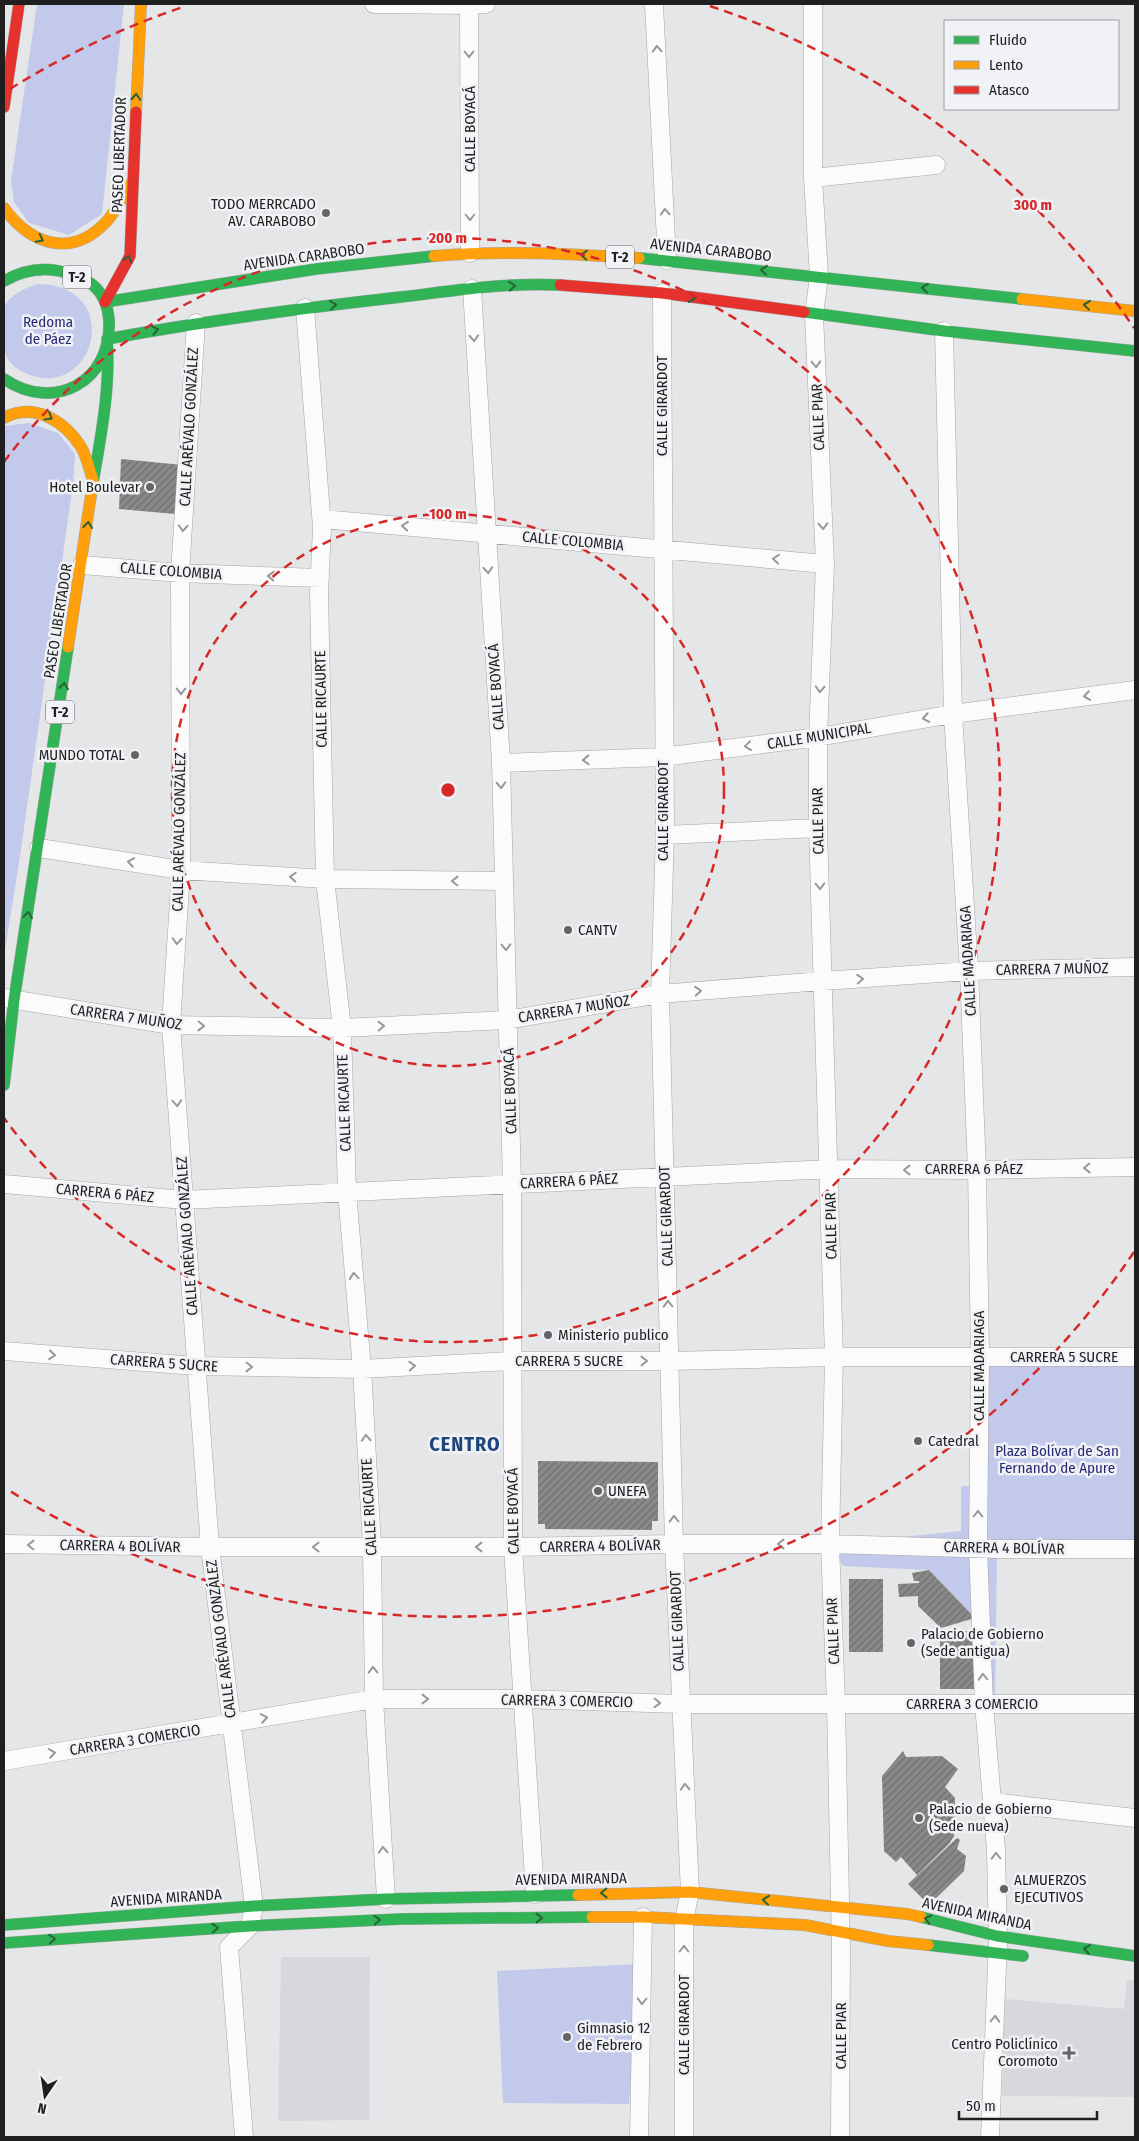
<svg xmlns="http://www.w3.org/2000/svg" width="1139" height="2141" viewBox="0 0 1139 2141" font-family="'Fira Sans Condensed',sans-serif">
  <defs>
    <pattern id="building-hatch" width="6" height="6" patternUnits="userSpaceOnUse" patternTransform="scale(1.25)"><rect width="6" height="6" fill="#89898a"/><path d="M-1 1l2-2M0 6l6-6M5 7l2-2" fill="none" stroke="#6f6f70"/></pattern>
  </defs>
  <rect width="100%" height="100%" fill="#e5e6e7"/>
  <path fill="#d7d8de" d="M281,1957H370L369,2120L278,2121Z
    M1127,1980L1135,1981V2097L1002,2096L1005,1999L1124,2009Z"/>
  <path fill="#c3c9ea" d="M37,4H124L102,214L69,235L29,223L14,202L11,181Z
    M38,284C123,285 97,395 33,376C24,373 16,369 10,362C3,353 4,346 4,334C4,326 1,314 4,307C10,294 26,288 38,284Z
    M29,423L58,433L75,454L73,484L19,863L4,956V426Z
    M980,1356L1135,1357V1549H997L995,1699H979L975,1618L929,1570L843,1566L830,1544L961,1531V1486H977Z
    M639,1964L629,2104L503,2103L497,1971Z"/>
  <path fill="url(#building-hatch)" d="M121,459L183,465L175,514L119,509Z
    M538,1461L658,1462V1521H652V1530L545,1529V1524H538Z
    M929,1570L975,1618L941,1628L918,1606V1596L899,1597L898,1584L919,1583V1581H914L912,1573Z
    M849,1579H883V1652H849Z
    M940,1631H975V1689H940Z
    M903,1751L906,1757L942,1756L958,1769L945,1787L955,1798L954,1836L949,1844L917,1875L901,1857L896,1862L884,1851L882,1776Z
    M957,1838L960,1840L957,1849L966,1856L964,1871L929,1905L908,1884Z"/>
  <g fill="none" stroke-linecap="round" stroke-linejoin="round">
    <defs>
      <path id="street" d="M374,4L469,5L486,4
        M654,4L667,260
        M813,4V178L819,276L814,315L825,564L818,737V828L834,1357L830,1544L836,1704L841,1950L840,2137
        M469,5L470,253
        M813,178L936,165
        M472,289L501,763L512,1184L513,1547L535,1894
        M662,293L665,835L660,994L674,1544L690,1892L684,1920V2137
        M305,308L322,527L319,592L325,879L342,1028L347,1192L362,1369L372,1546L374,1699L386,1899
        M196,323L180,573L181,870L171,1025L210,1547L254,1906L250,1926L229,1947L244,2137
        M944,331L953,714L969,971L977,1170L980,1356L978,1548L984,1704L996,1850L998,1941L990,2137
        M322,519L825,564
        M82,565L180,573L320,578
        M501,763L663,757L818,737L953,714L1135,690
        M665,835L818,828
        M39,848L181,870L325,879L504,881
        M4,998L171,1025L342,1028L507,1020L660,994L822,981L969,971L1135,967
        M4,1184L184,1200L830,1169L977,1170L1135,1167
        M4,1351L196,1366L362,1369L511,1361H670L834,1357H1135
        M4,1544L210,1547H513L674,1544H830L997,1549H1135
        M4,1761L374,1699H521L681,1704H1135
        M992,1802L1135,1818
        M639,2137L643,1917"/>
      <path id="fast" d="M639,258L1022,299
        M4,281C25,269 47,266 70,274C78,277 88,280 94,286C104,295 108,307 109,320C112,382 54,413 4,379
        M105,302L316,269L434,256
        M804,312L944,331L1135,351
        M107,339C205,321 302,308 401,297C453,291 507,282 560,285
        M91,495C99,444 111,392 107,339
        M4,1085L14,1000L68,647
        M921,1917L997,1936L1135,1956
        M4,1925L254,1906L386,1899L578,1895
        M4,1943L250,1926L401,1919L592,1917
        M928,1945L1023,1956"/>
      <path id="slow" d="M136,112L141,4
        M4,208C31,245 72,259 107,221C117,210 124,194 132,182
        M434,256C502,250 571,254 639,258
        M1022,299L1135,311
        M4,418C33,402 64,420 81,447C87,457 89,469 93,480
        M68,647L91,495
        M578,1895L690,1892L907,1914L921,1917
        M592,1917H643L805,1925L888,1941L928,1945"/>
      <path id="jam" d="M4,107L19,4
        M560,285L662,293L804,312
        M105,302L130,256L136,112"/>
    </defs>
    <use href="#street" stroke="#a5a5a6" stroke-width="19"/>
    <use href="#fast" stroke="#a5a5a6" stroke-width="12"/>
    <use href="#slow" stroke="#a5a5a6" stroke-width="12"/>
    <use href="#jam" stroke="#a5a5a6" stroke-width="12"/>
    <use href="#street" stroke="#fbfbfb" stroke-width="18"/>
    <use href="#fast" stroke="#30b455" stroke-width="11"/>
    <use href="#slow" stroke="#ff9f0a" stroke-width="11"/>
    <use href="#jam" stroke="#e5322d" stroke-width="11"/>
  </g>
  <defs><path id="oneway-chevron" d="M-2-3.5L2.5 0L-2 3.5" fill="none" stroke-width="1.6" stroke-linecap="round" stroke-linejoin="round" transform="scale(1.25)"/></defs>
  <g stroke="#989898">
    <use href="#oneway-chevron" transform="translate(657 49) rotate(-93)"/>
    <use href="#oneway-chevron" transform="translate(469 54) rotate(90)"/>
    <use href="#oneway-chevron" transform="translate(665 212) rotate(-93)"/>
    <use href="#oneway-chevron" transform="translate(470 217) rotate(90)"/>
    <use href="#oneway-chevron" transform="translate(474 338) rotate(87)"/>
    <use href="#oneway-chevron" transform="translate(816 364) rotate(88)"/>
    <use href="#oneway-chevron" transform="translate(405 526) rotate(-175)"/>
    <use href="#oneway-chevron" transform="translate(823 526) rotate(88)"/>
    <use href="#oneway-chevron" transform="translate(183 528) rotate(93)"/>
    <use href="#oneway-chevron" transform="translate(776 559) rotate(-175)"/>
    <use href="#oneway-chevron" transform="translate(488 570) rotate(86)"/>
    <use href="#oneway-chevron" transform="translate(271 576) rotate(-178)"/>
    <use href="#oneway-chevron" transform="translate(820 689) rotate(93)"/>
    <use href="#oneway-chevron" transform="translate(181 691) rotate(90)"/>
    <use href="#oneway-chevron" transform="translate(1087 696) rotate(172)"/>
    <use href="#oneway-chevron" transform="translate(926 718) rotate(170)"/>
    <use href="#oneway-chevron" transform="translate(748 746) rotate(173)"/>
    <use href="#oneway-chevron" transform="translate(586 760) rotate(178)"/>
    <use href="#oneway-chevron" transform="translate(501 785) rotate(88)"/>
    <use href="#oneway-chevron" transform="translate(131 862) rotate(-171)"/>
    <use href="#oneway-chevron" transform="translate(293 877) rotate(-177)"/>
    <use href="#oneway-chevron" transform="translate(455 881) rotate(-179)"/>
    <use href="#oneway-chevron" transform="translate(820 886) rotate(88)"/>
    <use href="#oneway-chevron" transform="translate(177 941) rotate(94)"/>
    <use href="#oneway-chevron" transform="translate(506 947) rotate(89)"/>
    <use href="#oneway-chevron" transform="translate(860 979) rotate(-4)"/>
    <use href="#oneway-chevron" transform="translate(698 991) rotate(-5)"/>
    <use href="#oneway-chevron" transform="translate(201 1026) rotate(1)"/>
    <use href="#oneway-chevron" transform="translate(381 1026) rotate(-3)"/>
    <use href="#oneway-chevron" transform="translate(177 1103) rotate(86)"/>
    <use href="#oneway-chevron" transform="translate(1087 1168) rotate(179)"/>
    <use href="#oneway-chevron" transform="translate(907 1170) rotate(-180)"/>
    <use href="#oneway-chevron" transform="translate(354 1276) rotate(-95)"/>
    <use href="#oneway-chevron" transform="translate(668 1304) rotate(-92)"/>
    <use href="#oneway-chevron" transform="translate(52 1355) rotate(5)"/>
    <use href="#oneway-chevron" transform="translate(644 1361)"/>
    <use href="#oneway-chevron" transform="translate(412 1366) rotate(-3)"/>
    <use href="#oneway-chevron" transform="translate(249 1367) rotate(1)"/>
    <use href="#oneway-chevron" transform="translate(366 1438) rotate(-93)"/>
    <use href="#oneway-chevron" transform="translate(978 1514) rotate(-90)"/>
    <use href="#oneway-chevron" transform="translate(674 1519) rotate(-91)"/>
    <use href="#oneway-chevron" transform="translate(781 1544) rotate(180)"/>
    <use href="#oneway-chevron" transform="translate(31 1545) rotate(-179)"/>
    <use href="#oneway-chevron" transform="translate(316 1547) rotate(180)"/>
    <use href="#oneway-chevron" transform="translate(479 1547) rotate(-180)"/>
    <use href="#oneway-chevron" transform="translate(373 1670) rotate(-91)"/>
    <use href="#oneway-chevron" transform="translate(983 1677) rotate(-92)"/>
    <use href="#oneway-chevron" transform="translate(425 1699)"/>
    <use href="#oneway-chevron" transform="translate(657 1703) rotate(2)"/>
    <use href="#oneway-chevron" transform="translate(264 1718) rotate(-10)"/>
    <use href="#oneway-chevron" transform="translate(52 1753) rotate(-9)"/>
    <use href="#oneway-chevron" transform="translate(685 1787) rotate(-93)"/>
    <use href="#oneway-chevron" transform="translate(383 1850) rotate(-93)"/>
    <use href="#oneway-chevron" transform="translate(996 1856) rotate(-92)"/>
    <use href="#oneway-chevron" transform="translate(684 1949) rotate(-90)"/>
    <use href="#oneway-chevron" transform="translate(642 2001) rotate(91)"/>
    <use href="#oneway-chevron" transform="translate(995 2019) rotate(-88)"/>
  </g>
  <g stroke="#276238">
    <use href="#oneway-chevron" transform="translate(136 97) rotate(-87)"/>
    <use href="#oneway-chevron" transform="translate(40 239) rotate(27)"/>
    <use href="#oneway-chevron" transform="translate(584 255) rotate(-176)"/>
    <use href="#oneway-chevron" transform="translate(128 259) rotate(-72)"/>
    <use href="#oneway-chevron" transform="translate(764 270) rotate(-174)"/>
    <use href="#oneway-chevron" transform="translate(512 286) rotate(-4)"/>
    <use href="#oneway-chevron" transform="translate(925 288) rotate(-174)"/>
    <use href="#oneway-chevron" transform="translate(692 298) rotate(8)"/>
    <use href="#oneway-chevron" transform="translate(333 305) rotate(-6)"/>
    <use href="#oneway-chevron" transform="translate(1087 305) rotate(-174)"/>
    <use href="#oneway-chevron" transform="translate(155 330) rotate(-11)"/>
    <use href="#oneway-chevron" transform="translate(49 417) rotate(31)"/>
    <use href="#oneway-chevron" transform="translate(88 525) rotate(-83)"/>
    <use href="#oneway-chevron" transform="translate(64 686) rotate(-81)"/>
    <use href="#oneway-chevron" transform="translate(28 915) rotate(-81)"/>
    <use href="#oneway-chevron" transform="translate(604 1893) rotate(179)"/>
    <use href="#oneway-chevron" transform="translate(766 1900) rotate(-174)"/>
    <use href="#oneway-chevron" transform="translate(539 1918)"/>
    <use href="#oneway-chevron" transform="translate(928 1919) rotate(-166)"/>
    <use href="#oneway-chevron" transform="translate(377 1920) rotate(-3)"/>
    <use href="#oneway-chevron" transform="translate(215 1928) rotate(-4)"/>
    <use href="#oneway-chevron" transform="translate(52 1939) rotate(-4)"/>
    <use href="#oneway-chevron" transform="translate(1087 1949) rotate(-171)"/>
  </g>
  <g fill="none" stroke="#d62828" stroke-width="2.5" stroke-dasharray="9 6">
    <circle cx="448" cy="790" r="276"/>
    <path d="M4 462A552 552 0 1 1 4 1118"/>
    <path d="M1134 1252A827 827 0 0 1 10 1491M10 89A827 827 0 0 1 186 6M710 6A827 827 0 0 1 1134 328"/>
  </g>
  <g fill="#646566" stroke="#f1f2f5" stroke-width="2">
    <circle cx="326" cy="213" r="5"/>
    <circle cx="150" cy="487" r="5"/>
    <circle cx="135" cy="755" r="5"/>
    <circle cx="568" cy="930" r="5"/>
    <circle cx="548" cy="1335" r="5"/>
    <circle cx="918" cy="1441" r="5"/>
    <circle cx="598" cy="1491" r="5"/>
    <circle cx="911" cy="1643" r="5"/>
    <circle cx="919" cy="1818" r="5"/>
    <circle cx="1004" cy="1889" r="5"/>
    <circle cx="567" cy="2037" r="5"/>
    <path d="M1066.5 2045.5h5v5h5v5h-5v5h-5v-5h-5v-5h5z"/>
  </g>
  <g text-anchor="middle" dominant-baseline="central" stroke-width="5" stroke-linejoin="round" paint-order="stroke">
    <g fill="#f1f2f5" stroke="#5e5e60" stroke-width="1">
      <rect x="606" y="245.5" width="28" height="23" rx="4"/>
      <rect x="63" y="265.5" width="28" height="23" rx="4"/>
      <rect x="46" y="700.5" width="28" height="23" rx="4"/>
    </g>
    <g font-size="14" font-weight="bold" fill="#1f1f20">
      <text x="620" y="257">T-2</text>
      <text x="77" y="277">T-2</text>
      <text x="60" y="712">T-2</text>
    </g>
    <g font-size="15" fill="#1f1f20" stroke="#f1f2f5">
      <text transform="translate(470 129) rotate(-90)">CALLE BOYACÁ</text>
      <text transform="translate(119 155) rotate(-88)">PASEO LIBERTADOR</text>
      <text transform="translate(711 250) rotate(6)">AVENIDA CARABOBO</text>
      <text transform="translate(304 257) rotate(-8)">AVENIDA CARABOBO</text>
      <text transform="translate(662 406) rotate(-90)">CALLE GIRARDOT</text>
      <text transform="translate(818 417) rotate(-92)">CALLE PIAR</text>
      <text transform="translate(189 427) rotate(-87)">CALLE ARÉVALO GONZÁLEZ</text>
      <text transform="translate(573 541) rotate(5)">CALLE COLOMBIA</text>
      <text transform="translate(171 571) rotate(4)">CALLE COLOMBIA</text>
      <text transform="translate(58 621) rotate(-81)">PASEO LIBERTADOR</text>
      <text transform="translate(496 687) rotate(-94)">CALLE BOYACÁ</text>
      <text transform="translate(321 699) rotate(-91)">CALLE RICAURTE</text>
      <text transform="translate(819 736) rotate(-9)">CALLE MUNICIPAL</text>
      <text transform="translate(663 811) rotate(-90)">CALLE GIRARDOT</text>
      <text transform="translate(818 821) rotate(-91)">CALLE PIAR</text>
      <text transform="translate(179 832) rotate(-89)">CALLE ARÉVALO GONZÁLEZ</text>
      <text transform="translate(968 961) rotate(-93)">CALLE MADARIAGA</text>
      <text transform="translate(1052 969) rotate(-1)">CARRERA 7 MUÑOZ</text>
      <text transform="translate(574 1009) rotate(-9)">CARRERA 7 MUÑOZ</text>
      <text transform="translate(126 1017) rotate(8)">CARRERA 7 MUÑOZ</text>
      <text transform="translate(510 1091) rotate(-92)">CALLE BOYACÁ</text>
      <text transform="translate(344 1103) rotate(-92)">CALLE RICAURTE</text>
      <text x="974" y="1169">CARRERA 6 PÁEZ</text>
      <text transform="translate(569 1181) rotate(-3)">CARRERA 6 PÁEZ</text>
      <text transform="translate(105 1193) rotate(5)">CARRERA 6 PÁEZ</text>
      <text transform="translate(666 1216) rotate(-92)">CALLE GIRARDOT</text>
      <text transform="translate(831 1226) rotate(-91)">CALLE PIAR</text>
      <text transform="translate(187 1236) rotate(-94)">CALLE ARÉVALO GONZÁLEZ</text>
      <text x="1064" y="1357">CARRERA 5 SUCRE</text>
      <text x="569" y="1361">CARRERA 5 SUCRE</text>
      <text transform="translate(164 1363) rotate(4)">CARRERA 5 SUCRE</text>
      <text transform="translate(979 1366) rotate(-90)">CALLE MADARIAGA</text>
      <text transform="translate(369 1507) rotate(-93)">CALLE RICAURTE</text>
      <text transform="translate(513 1511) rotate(-91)">CALLE BOYACÁ</text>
      <text transform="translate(120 1546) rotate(1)">CARRERA 4 BOLÍVAR</text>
      <text transform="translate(600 1546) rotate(-1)">CARRERA 4 BOLÍVAR</text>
      <text transform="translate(1004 1548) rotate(1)">CARRERA 4 BOLÍVAR</text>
      <text transform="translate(677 1621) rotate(-92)">CALLE GIRARDOT</text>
      <text transform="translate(833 1631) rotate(-92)">CALLE PIAR</text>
      <text transform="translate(221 1639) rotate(-97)">CALLE ARÉVALO GONZÁLEZ</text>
      <text transform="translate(567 1701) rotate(1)">CARRERA 3 COMERCIO</text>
      <text x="972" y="1704">CARRERA 3 COMERCIO</text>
      <text transform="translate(135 1740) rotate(-9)">CARRERA 3 COMERCIO</text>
      <text transform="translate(571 1879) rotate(-1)">AVENIDA MIRANDA</text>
      <text transform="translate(166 1898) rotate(-4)">AVENIDA MIRANDA</text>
      <text transform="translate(977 1914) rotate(12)">AVENIDA MIRANDA</text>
      <text transform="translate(684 2025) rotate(-90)">CALLE GIRARDOT</text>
      <text transform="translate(841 2036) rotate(-90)">CALLE PIAR</text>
    </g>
    <g font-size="15" fill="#1f1f20" stroke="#f1f2f5" text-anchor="start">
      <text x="316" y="204" text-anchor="end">TODO MERRCADO<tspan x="316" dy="17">AV. CARABOBO</tspan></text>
      <text x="140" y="487" text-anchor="end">Hotel Boulevar</text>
      <text x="125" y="755" text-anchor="end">MUNDO TOTAL</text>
      <text x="578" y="930">CANTV</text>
      <text x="558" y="1335">Ministerio publico</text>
      <text x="928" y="1441">Catedral</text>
      <text x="608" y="1491">UNEFA</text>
      <text x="921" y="1634">Palacio de Gobierno<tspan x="921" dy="17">(Sede antigua)</tspan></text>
      <text x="929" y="1809">Palacio de Gobierno<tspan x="929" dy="17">(Sede nueva)</tspan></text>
      <text x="1014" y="1880">ALMUERZOS<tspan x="1014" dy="17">EJECUTIVOS</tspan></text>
      <text x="577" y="2028">Gimnasio 12<tspan x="577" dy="17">de Febrero</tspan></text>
      <text x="1058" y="2044" text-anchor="end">Centro Policlínico<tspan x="1058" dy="17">Coromoto</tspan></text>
    </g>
    <g font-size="15" fill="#272a74" stroke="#f1f2f5">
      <text x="48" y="322">Redoma<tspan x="48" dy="17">de Páez</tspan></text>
      <text x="1057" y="1451">Plaza Bolívar de San<tspan x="1057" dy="17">Fernando de Apure</tspan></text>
    </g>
    <g font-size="20" font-weight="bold" letter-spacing="1" fill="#1e467b" stroke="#f1f2f5">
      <text x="465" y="1444">CENTRO</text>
    </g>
  </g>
  <circle cx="448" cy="790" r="8" fill="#d62828" stroke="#f1f2f5" stroke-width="2.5"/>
  <g font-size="15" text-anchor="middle" font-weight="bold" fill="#d62828" stroke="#f1f2f5" stroke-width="5" stroke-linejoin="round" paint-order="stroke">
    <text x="1033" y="210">300 m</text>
    <text x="448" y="243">200 m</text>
    <text x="448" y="519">100 m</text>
  </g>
  <rect width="1139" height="2141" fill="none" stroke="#1f1f20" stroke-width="10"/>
  <rect x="944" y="20" width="175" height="90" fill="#f1f2f5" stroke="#9d9ea0"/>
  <rect x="954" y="36" width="25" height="8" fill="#30b455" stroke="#9d9ea0"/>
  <text x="989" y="45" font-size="15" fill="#1f1f20">Fluido</text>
  <rect x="954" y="61" width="25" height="8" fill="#ff9f0a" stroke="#9d9ea0"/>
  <text x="989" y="70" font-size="15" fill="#1f1f20">Lento</text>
  <rect x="954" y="86" width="25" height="8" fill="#e5322d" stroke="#9d9ea0"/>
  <text x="989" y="95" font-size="15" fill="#1f1f20">Atasco</text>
  <g transform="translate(45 2096) rotate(193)" stroke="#f1f2f5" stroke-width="4" paint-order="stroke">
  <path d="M0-4L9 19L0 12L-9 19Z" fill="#1f1f20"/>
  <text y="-8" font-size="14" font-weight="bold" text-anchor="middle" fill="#1f1f20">N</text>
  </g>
  <path d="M959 2111v8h138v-8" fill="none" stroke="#1f1f20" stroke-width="2.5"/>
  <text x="966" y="2111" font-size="15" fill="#1f1f20" stroke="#f1f2f5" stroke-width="4" paint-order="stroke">50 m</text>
</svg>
